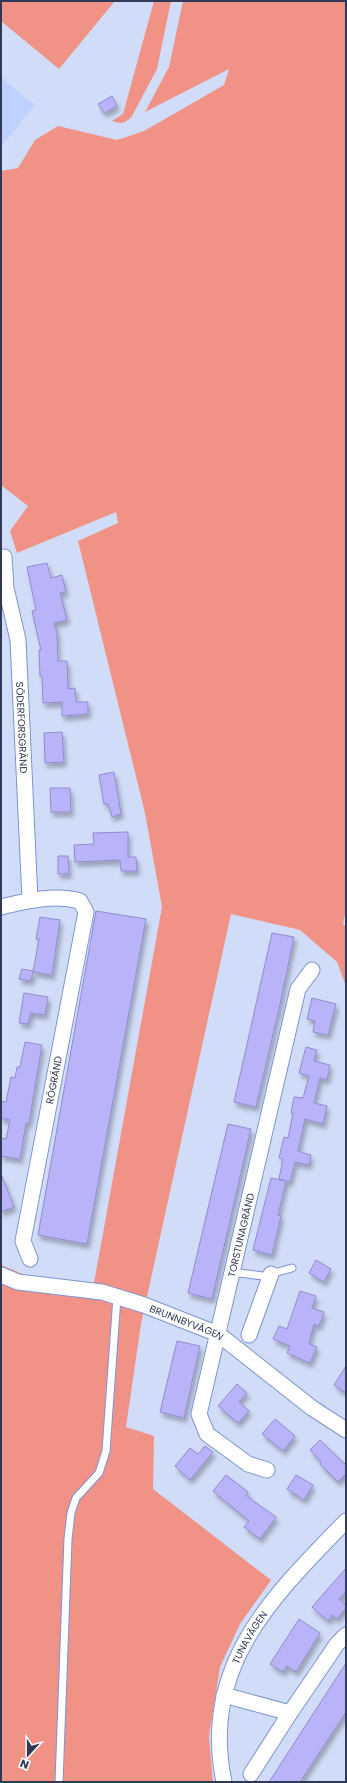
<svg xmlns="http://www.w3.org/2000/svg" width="347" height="1783" viewBox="0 0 347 1783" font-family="Poppins,sans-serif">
  <defs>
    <filter id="shadow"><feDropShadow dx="2.5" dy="4.5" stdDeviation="2" flood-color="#0004"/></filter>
  </defs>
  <rect width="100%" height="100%" fill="#d1ddf8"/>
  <path fill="#bfd1fe" d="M1,77L35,105L1,147Z"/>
  <path fill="#f19286" d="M1,1H115L59,69L1,21Z
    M154,1H171L157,69L132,116C125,124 121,124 112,121L123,114Z
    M183,1H346V910L343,924L346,926V986L337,962L300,930L231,914L141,1324L126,1427L154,1436L153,1489L271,1580L240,1624L220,1667L209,1737L213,1782H1V1265L30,1277L94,1283L162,907L145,813L78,541L118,523L116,512L17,553L10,531L28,506L1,485V171L18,168L35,140L58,126L117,140L144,131L224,85L229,69L145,112L169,67Z"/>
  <path fill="#b9b3fa" stroke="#928bcf" filter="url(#shadow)" d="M112,96L117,106L104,113L98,104Z
    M47,563L51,578L62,575L66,592L60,593L67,620L54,623L57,633L58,661H67L68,689L75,688L76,702H88V714L62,716V702L43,703L42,676H40L39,650H41L32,611L36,610L27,567Z
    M62,732L64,762L45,763L44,733Z
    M114,772L121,814L112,817L108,804H104L99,775Z
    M50,788H70L71,812H51Z
    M128,832V857H136L137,871H121L120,860L75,862L74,845L94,844L93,833Z
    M58,856H68L69,874H58Z
    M96,911L146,919L87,1244L38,1235Z
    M40,917L60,920L52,975L33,972L39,939H36Z
    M272,933L294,937L279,1009L256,1107L234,1102Z
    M22,969L33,971L31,981L19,979Z
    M24,993L48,997L45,1015L31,1013L28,1024L19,1023Z
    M312,998L336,1004L328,1035L313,1032L315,1021L307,1019Z
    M25,1042L42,1045L29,1123H26L20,1159L1,1156V1138L6,1139L10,1120L1,1118V1101L6,1102L11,1077L15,1078L17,1067H20Z
    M306,1047L317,1050L314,1061L330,1065L327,1080L320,1078L314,1103L327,1106L323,1124L305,1119L298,1151L311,1155L309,1165L295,1162L290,1182L279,1179L283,1159L279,1158L284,1137L288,1138L293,1113H291L294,1097L303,1098L309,1076L299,1073Z
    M228,1124L251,1129L212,1299L188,1293Z
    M2,1176L14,1207L1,1212V1177Z
    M271,1178L286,1181L278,1215L281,1216L272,1255L253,1250Z
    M316,1260L331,1269L324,1282L309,1273Z
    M300,1291L316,1296L312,1308L324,1312L319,1326L314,1324L309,1344L317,1347L310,1363L287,1353L290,1346L273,1339L279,1326L287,1329Z
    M177,1341L200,1346L184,1418L160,1412Z
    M346,1366V1393L334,1385Z
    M237,1384L247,1393L239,1402L249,1411L238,1423L218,1406Z
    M275,1419L295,1436L283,1451L262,1434Z
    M320,1440L346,1465V1474L338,1482L320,1464L321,1462L310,1450Z
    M205,1446L213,1452L190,1480L175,1466L190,1448L198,1454Z
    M226,1475L248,1492L246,1495L255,1502L276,1517L260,1539L244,1527L249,1521L213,1491Z
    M296,1475L313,1485L304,1500L287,1489Z
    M346,1568V1591L339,1599L346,1605V1608L337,1619L332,1615L328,1621L312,1607Z
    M299,1619L320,1633L296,1672L287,1666L283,1672L270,1664Z
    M346,1663V1712L337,1726L300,1782H269Z"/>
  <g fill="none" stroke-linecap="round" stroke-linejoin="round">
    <defs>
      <path id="service" d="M232,1272L263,1276L292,1268
        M59,1782L68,1539L71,1513L76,1498L99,1473L106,1451L117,1297"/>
      <g id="minor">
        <path id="s1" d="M4,557L6,588L18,640L30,900"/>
        <path d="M1,907C27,901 53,894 80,901L86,912L23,1241L30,1259"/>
        <path id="s2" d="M1,1275L18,1282L102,1292L144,1305L218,1334L312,1408L346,1430"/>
        <path d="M249,1335L271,1274"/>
        <path id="s3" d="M267,1470L248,1464L207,1434L199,1414L298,989L312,970"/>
        <path d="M224,1695L290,1713L337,1644L346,1635"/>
        <path d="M251,1774L290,1713"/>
        <path id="s4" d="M224,1782C200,1666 272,1597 346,1521"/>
      </g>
    </defs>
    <use href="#service" stroke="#7c94d5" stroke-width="9"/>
    <use href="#minor" stroke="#7c94d5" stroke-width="17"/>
    <use href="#service" stroke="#fff" stroke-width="7"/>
    <use href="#minor" stroke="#fff" stroke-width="15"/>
  </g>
  <g text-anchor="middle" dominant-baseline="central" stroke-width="3" stroke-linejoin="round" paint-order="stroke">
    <g font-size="10" fill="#303a56" stroke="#fefefe">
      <text stroke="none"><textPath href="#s1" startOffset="172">SÖDERFORSGRÄND</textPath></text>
      <text transform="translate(54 1080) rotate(-79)">RÖGRÄND</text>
      <text stroke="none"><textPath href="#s3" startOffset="276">TORSTUNAGRÄND</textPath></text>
      <text stroke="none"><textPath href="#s2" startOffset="193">BRUNNBYVÄGEN</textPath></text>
      <text stroke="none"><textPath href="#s4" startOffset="151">TUNAVÄGEN</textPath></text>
    </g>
  </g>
  <rect width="347" height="1783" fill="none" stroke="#303a56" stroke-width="4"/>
  <g transform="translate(28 1755) rotate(201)" stroke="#fefefe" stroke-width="3" paint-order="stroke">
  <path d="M0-3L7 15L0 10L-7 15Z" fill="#303a56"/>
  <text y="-6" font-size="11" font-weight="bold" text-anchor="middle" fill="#303a56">N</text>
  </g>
</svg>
